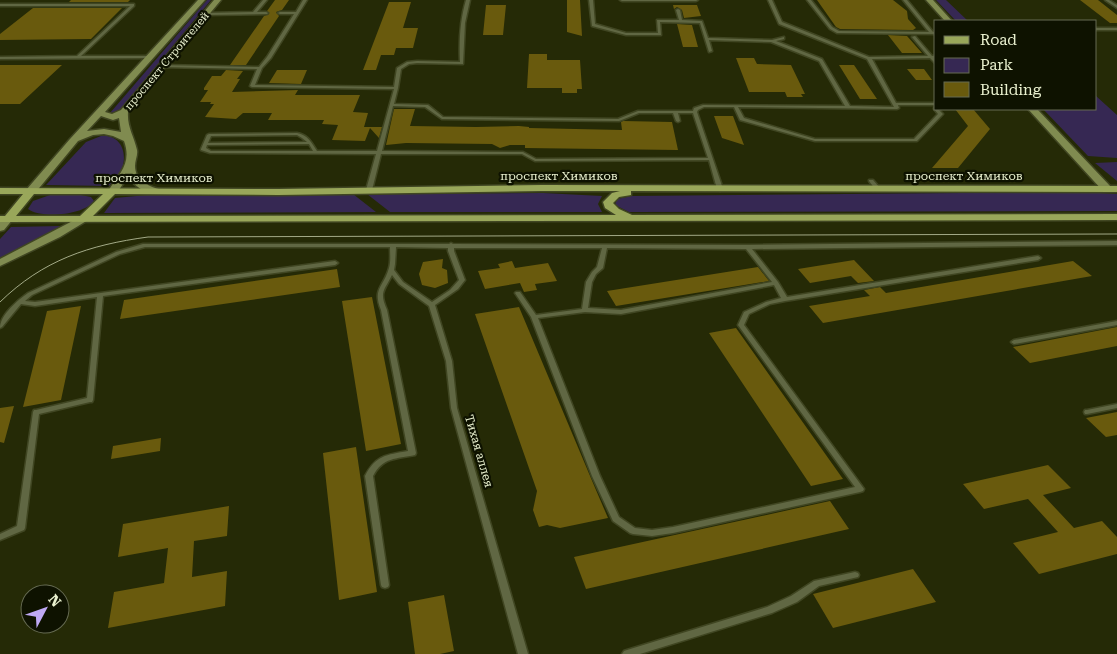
<svg xmlns="http://www.w3.org/2000/svg" width="1117" height="654" viewBox="0 0 1117 654" font-family="'Roboto Serif',serif">
  <rect width="100%" height="100%" fill="#252a06"/>
  <path fill="#362853" d="M207,0H211L118,112L110,113Z
    M936,0H946L968,21H956Z
    M1096,96L1117,115V158L1088,156L1043,109H1096Z
    M101,136C118,134 127,149 123,165C121,173 114,180 109,186L46,185L86,142Z
    M1117,162V181L1095,163Z
    M1083,192L1117,194V211L629,212L615,205L617,199L632,196Z
    M543,193L602,196L598,204L602,212H390L367,194Z
    M353,194L376,212L104,213L115,198L147,195Z
    M50,195H81L91,197L94,201C85,215 41,219 28,209L33,201Z
    M61,226L0,259V239L11,227Z"/>
  <path fill="#695a0d" d="M71,0H130L128,2H69Z
    M275,0H289L282,10L276,12L279,16L246,65H230L264,16L269,14L267,11Z
    M567,0H580L582,36L567,32Z
    M817,0H893L907,11L908,19L916,28L913,30L840,29L836,27Z
    M1080,0H1098L1117,15V23H1110Z
    M389,2H411L403,28H418L413,48H396L394,55H381L376,70H363Z
    M486,5H506L503,35H483Z
    M673,5H697L701,16L684,18L682,10L677,7L674,9L676,18Z
    M33,8H122L91,39L0,40V34Z
    M677,24L692,25L698,47H683Z
    M888,35L907,36L922,53H902Z
    M529,54H547V60H580L582,89H577V93H562V88H527Z
    M736,58H754L757,64L791,65L805,94H801L803,97H787L785,92H749Z
    M0,65H62L20,104H0Z
    M839,65H854L877,99H860Z
    M907,69H924L932,80H916Z
    M226,70L243,71L237,79H240L232,92L298,90L295,95H360L353,112L368,113L364,127H382L379,138L370,128L365,141L332,140L338,125L322,124L324,120H268L272,113H243L236,119L205,117L214,104H210L211,102H200L208,90H204V88L212,76H221Z
    M277,70H307L301,84L269,83Z
    M394,109H415L410,126L476,127L519,126L529,127V128L622,130L621,122L623,121L672,122L678,150L525,148V145H510L500,148L492,144L406,143L386,145Z
    M955,109H973L990,129L958,168H932L968,126Z
    M714,116H733L744,145L722,138Z
    M443,259L442,268L447,270L448,283L435,288L422,285L419,274L423,262Z
    M854,260L874,281L858,283L851,276L810,283L798,269Z
    M512,261L515,268L548,263L557,281L535,284L537,290L524,292L520,283L485,289L478,271L500,268L498,264Z
    M1073,261L1092,276L823,323L809,306L870,296L864,290L880,287L886,293Z
    M758,267L769,281L616,306L607,291Z
    M337,269L340,287L120,319L124,300Z
    M372,297L401,444L366,451L342,301Z
    M81,306L61,400L23,407L47,311Z
    M519,307L593,483L608,518L560,528L547,525L539,527L533,510L537,491L475,314Z
    M1117,327V346L1030,363L1013,347Z
    M736,328L843,479L811,486L709,333Z
    M14,406L4,443L0,442V408Z
    M1117,412V435L1106,437L1086,418Z
    M161,438L160,451L111,459L113,446Z
    M356,447L377,592L339,600L323,453Z
    M1048,465L1071,488L1043,495L1074,528L1102,521L1117,537V554L1039,574L1013,543L1058,532L1028,499L984,509L963,484Z
    M830,501L849,529L586,589L574,557Z
    M229,506L227,536L194,541L192,577L227,571L225,606L108,628L114,592L164,583L168,548L118,557L123,524Z
    M913,569L936,602L833,628L813,594Z
    M444,595L454,651L440,654H415L408,602Z"/>
  <g fill="none" stroke-linecap="round" stroke-linejoin="round">
    <defs>
      <path id="lane" d="M263,0H267L257,12H266L268,13L267,14L206,15L204,14L206,13L253,12Z
        M303,0H307L271,58L262,68L255,85L394,87L397,68L407,62L417,61L460,62C459,41 460,20 466,0H470L465,23L463,64L417,63L409,64L401,69L398,88L394,104L428,105L443,117L618,119L638,111H693L694,108L703,105L845,106L819,61L771,42L709,40L712,51L709,52L700,23L660,22L661,35H626L592,26L589,0H593L595,24L626,33H658L657,20H679L676,10L678,9L680,10L682,20L702,21L708,38L772,40L784,37V39L776,41L822,59L850,106L894,107L867,59L779,24L768,0H772L782,22L869,57L928,56L912,37L915,36L932,56H936V58H934L936,60V64L930,58L872,59L896,103H936V105H898L899,108L897,109L738,107L744,118L815,139H914L938,114L934,109V108L938,109L943,114L917,141H815L740,120L734,107H704L698,110L697,112L723,189L720,191L717,189L709,160L535,161L522,154H381L372,190L369,192L366,190L376,154L210,153L201,150V149L207,135L209,134L297,133C308,135 311,142 317,151H377L394,89L252,87L250,86L257,69L161,67L159,66L161,65L259,67L267,57L294,14H280L278,13L280,12H296ZM393,106L425,107L442,119L619,121L639,113H673L676,121L678,122L680,121L678,113H693L708,158L536,159L523,152L382,151ZM297,135L302,138L307,142L208,143L211,136ZM309,144L313,151H211L206,148L207,145Z
        M620,0H698L696,1H622Z
        M807,0H811L832,27L839,31L929,32L903,0H907L933,32H936V34L837,33L830,29Z
        M1105,0H1109L1117,5V8Z
        M0,4H134V6L81,56H150L152,57L150,58L0,59V57L77,56L130,6H0Z
        M1096,28H1117V30H1096Z
        M869,180H873L880,188L879,189H875L869,181Z
        M1117,241V245L752,249L778,282L787,297L1038,256L1041,258L1038,260L785,301L770,304L749,314L744,325L864,489L863,491L860,492L673,533L652,536L633,534L630,533L613,521L592,476L531,317L515,293L516,292H520L536,315L582,309L586,282L592,272L597,267L602,248H454V251L465,280L458,289L435,305L452,361L457,408L528,654H518L451,408L446,361L429,306L399,284L392,275C384,291 379,292 387,310L416,453L415,455C396,459 383,457 373,476L389,585L388,587L385,588L382,587L381,585L365,476C376,455 386,455 408,451L381,310C372,288 384,287 389,268C391,261 390,254 390,247H145L120,254L32,295L25,301L35,302L335,261L338,263L335,265L103,296L93,400L92,402H90L39,414L25,528L24,530L0,540V534L17,526L33,412L34,410H36L87,398L97,297L35,306L21,304L2,327L0,328C0,315 18,300 28,293L116,252L143,244H449L451,243L453,244L748,245ZM396,247L448,248V251L459,280L450,290L432,302L403,282L394,270L395,264ZM607,248L746,249L772,282L621,310L588,308L592,282L596,274L603,268ZM774,285L781,298L766,302L744,312L738,325L855,487L673,527L652,530L635,528L619,517L600,476L538,318L585,312L621,314Z
        M1117,321V325L1014,344L1011,342L1014,340Z
        M1117,404V408L1087,414H1085L1084,412L1085,410H1087Z
        M855,572L858,573L859,575L858,577L819,586L797,602L772,613L640,654H622L624,651L627,650L767,607L791,596L814,581Z"/>
      <path id="secondary" d="M198,0H205L105,112L112,114L121,110L214,0H221L128,112C127,127 134,136 137,150C138,155 135,160 135,166C135,179 147,186 159,189V193C146,195 135,187 128,176L117,193H109L108,191C120,173 132,163 124,141L113,136L104,134L93,135L78,141L35,193H27V189L70,139ZM101,116L113,120L119,118L121,132L104,129L87,131Z
        M926,0H933L952,21H945Z
        M1028,109H1037L1111,187V191H1103Z
        M84,215L88,216L89,218L88,220L60,237L0,266V259Z
        M8,216L13,219L4,230L0,231V221Z"/>
      <path id="primary" d="M542,185L1117,186V192L631,191V195L619,197L613,203L619,209L632,215L1117,214V220L0,222V216H5L23,194H0V188L278,189ZM542,191H620L612,193L603,202L605,208L616,215L93,216L115,194L278,195ZM34,194H103L80,216H16Z"/>
    </defs>
    <use href="#lane" stroke="#404622" stroke-width="3"/>
    <use href="#secondary" stroke="#404622" stroke-width="3"/>
    <use href="#primary" stroke="#404622" stroke-width="3"/>
    <use href="#lane" fill="#606743" fill-rule="evenodd"/>
    <use href="#secondary" fill="#808b50" fill-rule="evenodd"/>
    <use href="#primary" fill="#99a75a" fill-rule="evenodd"/>
    <path stroke="#a3aa87" stroke-width="1" d="M0,302C43,260 89,245 148,237L1117,234"/>
  </g>
  <g text-anchor="middle" dominant-baseline="central" stroke-width="4.5" stroke-linejoin="round" paint-order="stroke">
    <g font-size="11" fill="#e9f0ce" stroke="#0e1200">
      <text transform="translate(167 61) rotate(-50)">проспект Строителей</text>
    </g>
    <g font-size="12" fill="#e9f0ce" stroke="#0e1200">
      <text x="559" y="176">проспект Химиков</text>
      <text x="964" y="176">проспект Химиков</text>
      <text x="154" y="178">проспект Химиков</text>
      <text transform="translate(479 451) rotate(74)">Тихая аллея</text>
    </g>
  </g>
  <rect x="934" y="20" width="162" height="90" fill="#0e1200" stroke="#666b52"/>
  <rect x="944" y="36" width="25" height="8" fill="#99a75a" stroke="#666b52"/>
  <text x="980" y="45" font-size="15" fill="#e9f0ce">Road</text>
  <rect x="944" y="58" width="25" height="15" fill="#362853" stroke="#666b52"/>
  <text x="980" y="70" font-size="15" fill="#e9f0ce">Park</text>
  <rect x="944" y="82" width="25" height="15" fill="#695a0d" stroke="#666b52"/>
  <text x="980" y="95" font-size="15" fill="#e9f0ce">Building</text>
  <g transform="translate(45 609) rotate(49)"><circle r="24" fill="#0e1200" stroke="#666b52"/>
  <path d="M0-4L9 19L0 12L-9 19Z" fill="#bfa9f4"/>
  <text y="-8" font-size="14" font-weight="bold" text-anchor="middle" fill="#e9f0ce">N</text>
  </g>
</svg>
